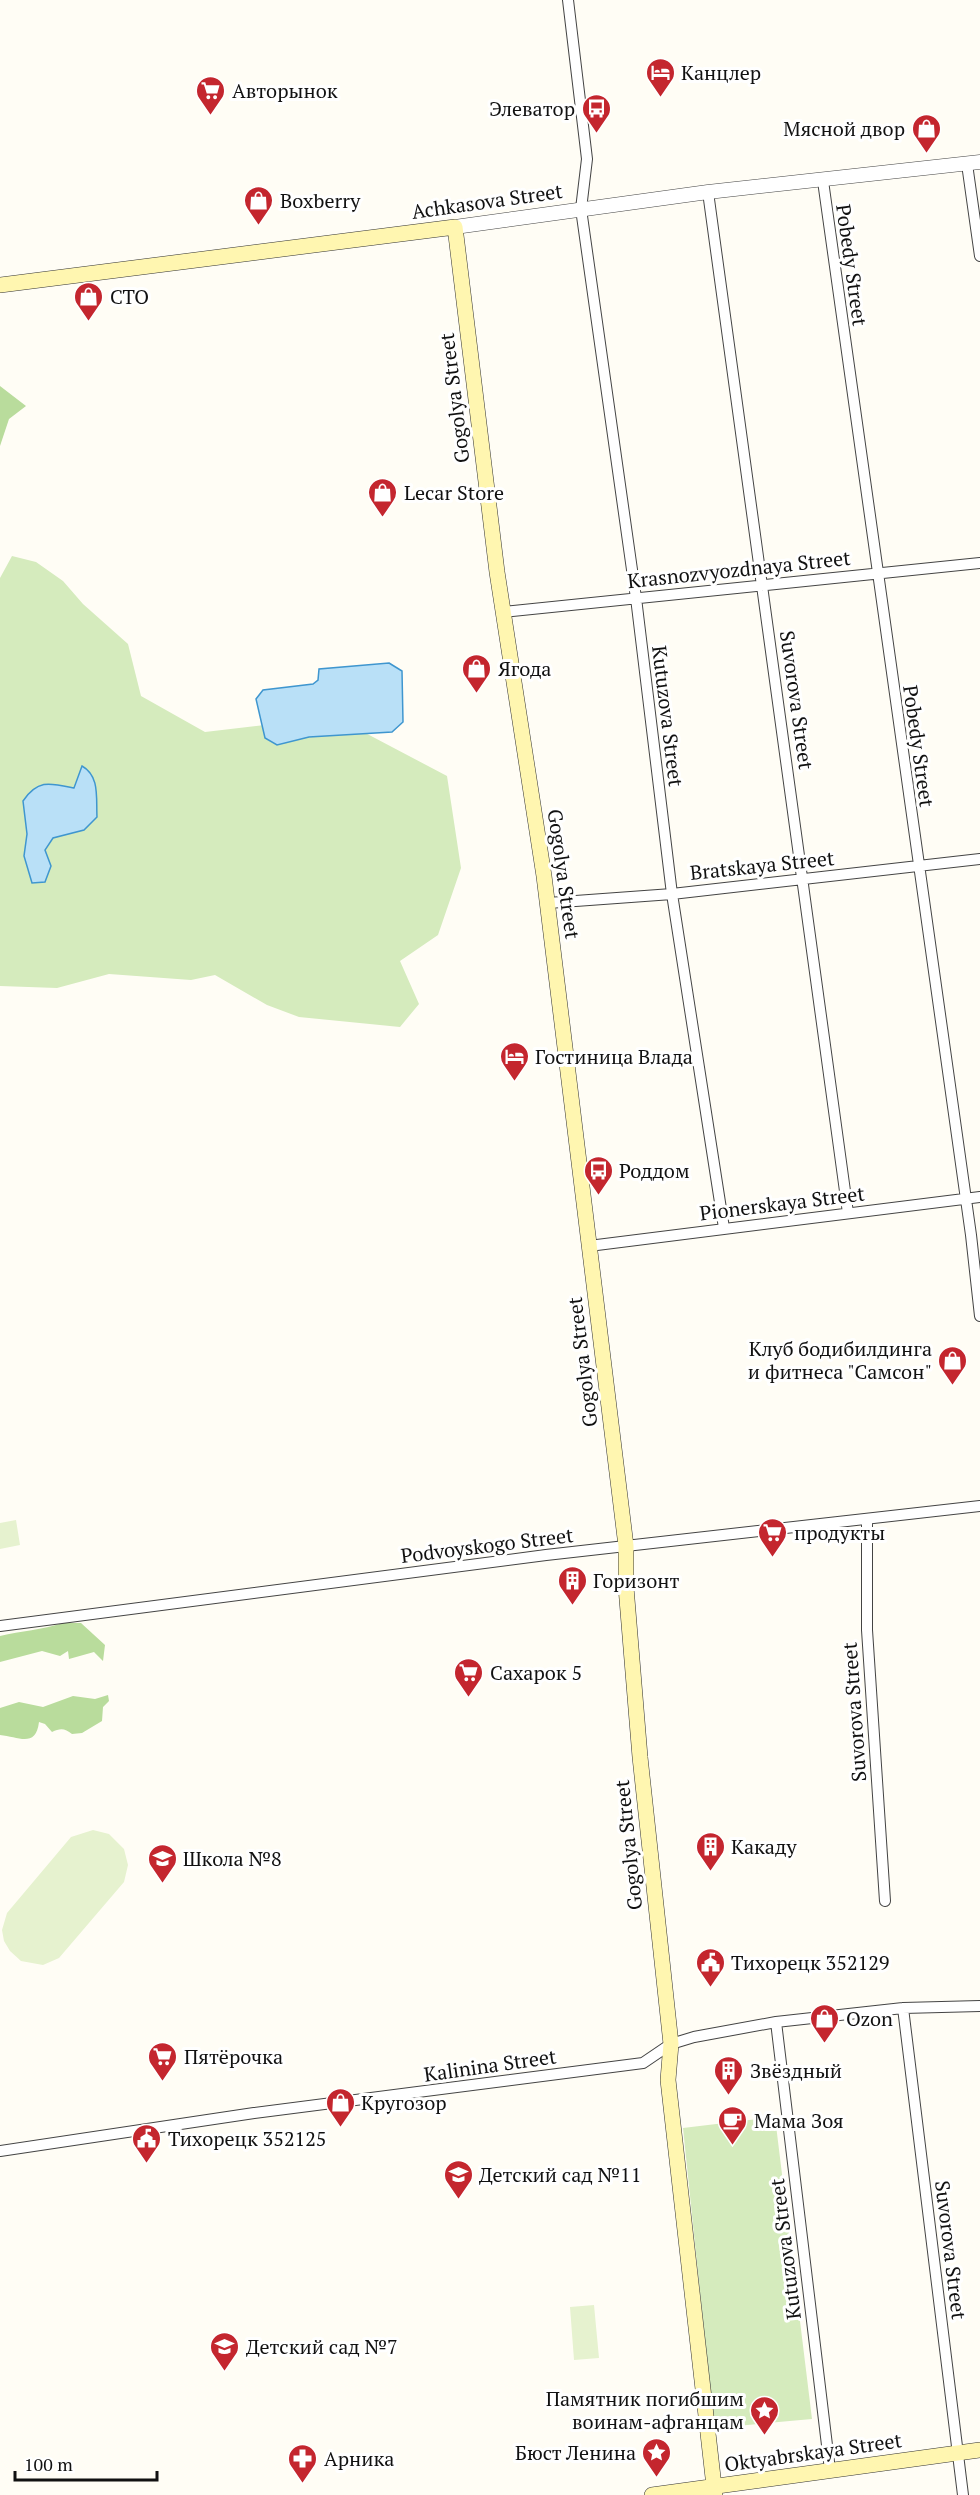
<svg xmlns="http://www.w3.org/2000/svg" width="980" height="2495" viewBox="0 0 980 2495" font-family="'PT Serif',serif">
  <rect width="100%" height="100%" fill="#fffdf5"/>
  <path fill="#d5ebbd" d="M12,556L36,562L63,581L83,604L128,644L141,696L205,732L335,717L447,776L461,868L438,935L400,961L419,1004L400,1027L299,1017L267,1005L215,975L191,980L109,974L57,988L0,986V578Z
    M775,2117L812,2419L714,2428L683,2128Z"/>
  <path fill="#b9dc9c" d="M0,386L26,406L9,419L0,446Z
    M63,1623H81L105,1645L103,1661L94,1652L69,1659L68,1651L60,1656L42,1651L0,1662V1636C21,1631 42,1630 63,1623Z
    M108,1695L109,1701L103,1707L102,1721L82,1733L72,1734C65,1728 60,1728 52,1732L45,1724L39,1722C36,1748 19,1737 0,1735V1708L19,1702L43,1707L73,1696L95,1699Z"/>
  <path fill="#e6f2cf" d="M16,1520L20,1545L0,1549V1523Z
    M93,1830L109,1834L124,1849L128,1865L124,1882L59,1958L43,1965L21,1961L10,1951L4,1941L2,1930L7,1913L71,1837Z
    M594,2305L599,2358L574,2360L570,2307Z"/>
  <path fill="#b9e0f7" stroke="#3f96cf" stroke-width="1.5" d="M389,663L402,671L403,722L392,732L309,737L277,745L265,738L256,699L263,690L313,684L318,680L319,669Z
    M82,766C100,776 96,798 97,817L84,830L53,838L45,850L51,866L45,882L32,883L24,856L27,834L23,801C38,779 50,783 74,788Z"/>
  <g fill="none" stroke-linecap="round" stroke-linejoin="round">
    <defs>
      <path id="minor" d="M568,0L587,159L581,209L636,598L672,894L724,1228
        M967,164L980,256
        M823,181L971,1235L980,1316
        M708,192L848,1213
        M503,612L980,563
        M548,903L672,894L980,859
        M589,1246L980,1197
        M867,1521V1630L885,1901
        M0,1626L546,1555L980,1506
        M903,2008L963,2495
        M776,2022L830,2470
        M0,2151L254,2113L643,2063L671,2044L694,2037L776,2022L903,2008L980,2006"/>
      <path id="tertiary" d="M455,227L708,192L980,162"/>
      <path id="secondary" d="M0,285L455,227L497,572L544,876L626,1546V1587L640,1757L671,2044L668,2080L715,2495
        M652,2495L980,2450"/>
    </defs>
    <use href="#minor" stroke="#444" stroke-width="12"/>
    <use href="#tertiary" stroke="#444" stroke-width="15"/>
    <use href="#secondary" stroke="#333" stroke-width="16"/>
    <use href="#minor" stroke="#fff" stroke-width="10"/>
    <use href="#tertiary" stroke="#fff" stroke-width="14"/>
    <use href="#secondary" stroke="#fff6b0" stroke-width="15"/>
  </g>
  <defs>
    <symbol id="hotel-pin" viewBox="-11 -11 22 30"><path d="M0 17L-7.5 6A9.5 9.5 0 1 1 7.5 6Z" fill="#c4262e" stroke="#fff"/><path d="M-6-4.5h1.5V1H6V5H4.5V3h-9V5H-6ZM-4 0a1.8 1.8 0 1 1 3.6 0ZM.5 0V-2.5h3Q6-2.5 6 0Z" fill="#fff"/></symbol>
    <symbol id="supermarket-pin" viewBox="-11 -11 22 30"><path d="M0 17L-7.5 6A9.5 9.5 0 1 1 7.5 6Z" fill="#c4262e" stroke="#fff"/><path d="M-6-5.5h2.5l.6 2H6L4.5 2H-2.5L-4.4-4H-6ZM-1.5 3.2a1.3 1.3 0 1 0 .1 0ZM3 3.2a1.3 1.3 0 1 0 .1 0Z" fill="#fff"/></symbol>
    <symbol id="bus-pin" viewBox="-11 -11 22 30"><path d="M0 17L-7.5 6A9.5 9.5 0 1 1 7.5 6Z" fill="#c4262e" stroke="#fff"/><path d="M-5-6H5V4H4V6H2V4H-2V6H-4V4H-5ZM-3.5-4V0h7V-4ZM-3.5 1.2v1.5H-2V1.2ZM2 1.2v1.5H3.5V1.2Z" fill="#fff"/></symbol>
    <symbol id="shop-pin" viewBox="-11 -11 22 30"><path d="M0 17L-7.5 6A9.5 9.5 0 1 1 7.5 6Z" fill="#c4262e" stroke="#fff"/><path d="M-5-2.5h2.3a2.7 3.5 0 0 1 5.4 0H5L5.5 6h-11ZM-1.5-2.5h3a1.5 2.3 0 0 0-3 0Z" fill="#fff"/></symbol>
    <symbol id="building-pin" viewBox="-11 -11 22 30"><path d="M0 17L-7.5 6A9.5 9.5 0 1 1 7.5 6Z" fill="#c4262e" stroke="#fff"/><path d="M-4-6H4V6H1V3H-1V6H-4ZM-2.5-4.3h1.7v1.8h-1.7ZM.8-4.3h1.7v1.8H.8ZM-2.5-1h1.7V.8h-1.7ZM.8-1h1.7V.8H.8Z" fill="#fff"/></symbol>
    <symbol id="school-pin" viewBox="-11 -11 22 30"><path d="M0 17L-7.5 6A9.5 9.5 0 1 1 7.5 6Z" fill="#c4262e" stroke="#fff"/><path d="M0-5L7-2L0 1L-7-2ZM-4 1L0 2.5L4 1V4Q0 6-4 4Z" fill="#fff"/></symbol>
    <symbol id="civic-pin" viewBox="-11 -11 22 30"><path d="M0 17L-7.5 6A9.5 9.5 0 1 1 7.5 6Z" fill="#c4262e" stroke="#fff"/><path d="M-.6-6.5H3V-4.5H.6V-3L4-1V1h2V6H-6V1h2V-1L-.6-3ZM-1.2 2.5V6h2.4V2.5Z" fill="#fff"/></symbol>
    <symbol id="cafe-pin" viewBox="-11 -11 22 30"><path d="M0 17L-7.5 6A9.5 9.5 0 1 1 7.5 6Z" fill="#c4262e" stroke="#fff"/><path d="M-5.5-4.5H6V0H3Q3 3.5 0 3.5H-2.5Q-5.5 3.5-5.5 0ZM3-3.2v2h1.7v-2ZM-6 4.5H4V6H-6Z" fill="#fff"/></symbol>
    <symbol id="sight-pin" viewBox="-11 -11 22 30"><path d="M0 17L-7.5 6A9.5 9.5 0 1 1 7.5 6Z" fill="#c4262e" stroke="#fff"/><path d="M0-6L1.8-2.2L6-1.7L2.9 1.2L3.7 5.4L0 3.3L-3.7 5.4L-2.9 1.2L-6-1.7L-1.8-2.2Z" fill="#fff"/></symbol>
    <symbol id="pharmacy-pin" viewBox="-11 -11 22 30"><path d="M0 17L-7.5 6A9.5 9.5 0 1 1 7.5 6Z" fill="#c4262e" stroke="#fff"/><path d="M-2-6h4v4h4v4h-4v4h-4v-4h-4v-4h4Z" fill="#fff"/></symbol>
  </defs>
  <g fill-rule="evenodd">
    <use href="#hotel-pin" x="644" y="56" width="33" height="45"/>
    <use href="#supermarket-pin" x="194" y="74" width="33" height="45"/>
    <use href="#bus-pin" x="580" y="92" width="33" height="45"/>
    <use href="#shop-pin" x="910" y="112" width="33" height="45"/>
    <use href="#shop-pin" x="242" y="184" width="33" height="45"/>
    <use href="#shop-pin" x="72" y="280" width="33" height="45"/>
    <use href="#shop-pin" x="366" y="476" width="33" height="45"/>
    <use href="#shop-pin" x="460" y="652" width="33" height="45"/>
    <use href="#hotel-pin" x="498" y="1040" width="33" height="45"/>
    <use href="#bus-pin" x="582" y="1154" width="33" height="45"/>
    <use href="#shop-pin" x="936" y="1344" width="33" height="45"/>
    <use href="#supermarket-pin" x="756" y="1516" width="33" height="45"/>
    <use href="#building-pin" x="556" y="1564" width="33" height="45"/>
    <use href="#supermarket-pin" x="452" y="1656" width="33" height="45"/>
    <use href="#building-pin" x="694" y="1830" width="33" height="45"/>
    <use href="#school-pin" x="146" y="1842" width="33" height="45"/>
    <use href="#civic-pin" x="694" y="1946" width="33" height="45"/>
    <use href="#shop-pin" x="808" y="2002" width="33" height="45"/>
    <use href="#supermarket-pin" x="146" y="2040" width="33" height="45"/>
    <use href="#building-pin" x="712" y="2054" width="33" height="45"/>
    <use href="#shop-pin" x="324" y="2086" width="33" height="45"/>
    <use href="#cafe-pin" x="716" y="2104" width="33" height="45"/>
    <use href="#civic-pin" x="130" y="2122" width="33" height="45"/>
    <use href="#school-pin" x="442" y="2158" width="33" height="45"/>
    <use href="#school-pin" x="208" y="2330" width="33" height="45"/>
    <use href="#sight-pin" x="748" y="2394" width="33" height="45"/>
    <use href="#sight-pin" x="640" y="2436" width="33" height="45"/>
    <use href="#pharmacy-pin" x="286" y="2442" width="33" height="45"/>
  </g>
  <g text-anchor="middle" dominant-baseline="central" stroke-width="6" stroke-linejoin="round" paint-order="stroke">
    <g font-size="20" fill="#111" stroke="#fff" text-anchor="start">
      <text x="681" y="72">Канцлер</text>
      <text x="232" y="90">Авторынок</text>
      <text x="575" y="108" text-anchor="end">Элеватор</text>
      <text x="905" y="128" text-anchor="end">Мясной двор</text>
      <text x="280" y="200">Boxberry</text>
      <text x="110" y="296">СТО</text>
      <text x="404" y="492">Lecar Store</text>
      <text x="498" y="668">Ягода</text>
      <text x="535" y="1056">Гостиница Влада</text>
      <text x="619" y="1170">Роддом</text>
      <text x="932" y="1348" text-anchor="end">Клуб бодибилдинга<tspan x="932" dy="23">и фитнеса "Самсон"</tspan></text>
      <text x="794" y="1532">продукты</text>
      <text x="593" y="1580">Горизонт</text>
      <text x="490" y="1672">Сахарок 5</text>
      <text x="731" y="1846">Какаду</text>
      <text x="183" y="1858">Школа №8</text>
      <text x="731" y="1962">Тихорецк 352129</text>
      <text x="846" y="2018">Ozon</text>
      <text x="184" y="2056">Пятёрочка</text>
      <text x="750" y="2070">Звёздный</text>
      <text x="361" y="2102">Кругозор</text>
      <text x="754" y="2120">Мама Зоя</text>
      <text x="168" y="2138">Тихорецк 352125</text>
      <text x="479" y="2174">Детский сад №11</text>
      <text x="246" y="2346">Детский сад №7</text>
      <text x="744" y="2398" text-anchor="end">Памятник погибшим<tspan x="744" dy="23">воинам-афганцам</tspan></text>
      <text x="636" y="2452" text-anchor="end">Бюст Ленина</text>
      <text x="324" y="2458">Арника</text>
    </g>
    <g font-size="20" fill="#111" stroke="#fff">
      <text transform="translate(487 201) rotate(-8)">Achkasova Street</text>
      <text transform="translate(852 265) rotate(82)">Pobedy Street</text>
      <text transform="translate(454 398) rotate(-97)">Gogolya Street</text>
      <text transform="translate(739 569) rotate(-6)">Krasnozvyozdnaya Street</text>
      <text transform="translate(797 700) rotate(82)">Suvorova Street</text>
      <text transform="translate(668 716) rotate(83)">Kutuzova Street</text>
      <text transform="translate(919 746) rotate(82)">Pobedy Street</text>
      <text transform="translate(762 865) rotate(-6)">Bratskaya Street</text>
      <text transform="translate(564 874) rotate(82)">Gogolya Street</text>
      <text transform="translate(782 1203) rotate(-7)">Pionerskaya Street</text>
      <text transform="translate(582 1362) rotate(-97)">Gogolya Street</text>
      <text transform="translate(487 1545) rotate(-7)">Podvoyskogo Street</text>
      <text transform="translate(854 1712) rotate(-94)">Suvorova Street</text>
      <text transform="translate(628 1845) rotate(-96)">Gogolya Street</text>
      <text transform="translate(490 2065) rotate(-8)">Kalinina Street</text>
      <text transform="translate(785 2249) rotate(-97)">Kutuzova Street</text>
      <text transform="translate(951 2250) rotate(83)">Suvorova Street</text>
      <text transform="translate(813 2452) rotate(-8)">Oktyabrskaya Street</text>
    </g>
  </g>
  <path d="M15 2471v9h142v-9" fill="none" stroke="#111111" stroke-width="3"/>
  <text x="24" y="2471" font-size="18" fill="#111111" stroke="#ffffff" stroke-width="4.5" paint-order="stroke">100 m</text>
</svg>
